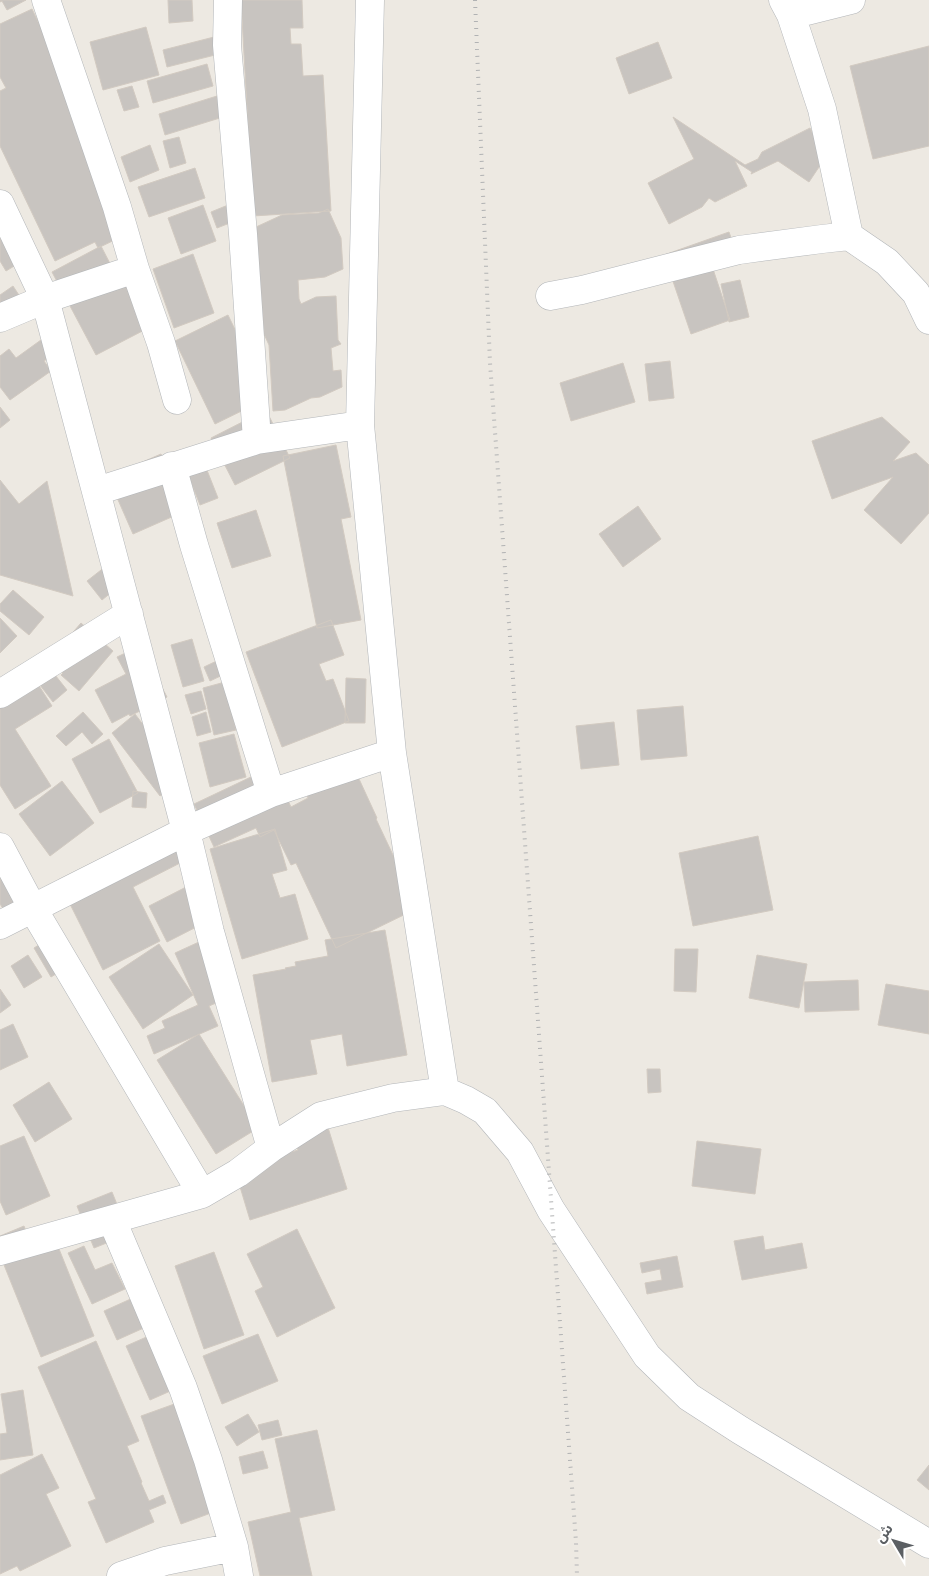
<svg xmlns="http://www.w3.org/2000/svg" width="929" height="1576" viewBox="0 0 929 1576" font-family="'Work Sans','Noto Sans Arabic',sans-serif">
  <rect width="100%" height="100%" fill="#ede9e2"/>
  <path fill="#c8c4c0" stroke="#d2cac1" d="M0,0H26L7,10L2,1L0,2Z
    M168,0H192L193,21L169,23Z
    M241,0H302L303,28H290L291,44H301L303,76L323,75L331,211L253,216Z
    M32,9L58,64L129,233L98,248L95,242L55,261L0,146V91L6,88L0,77V24Z
    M146,27L159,75L103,90L90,42Z
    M214,37L219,54L167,67L163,50Z
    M658,42L672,78L629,94L616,58Z
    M929,46V146L873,159L850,66Z
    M207,64L213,86L153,103L147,81Z
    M132,86L139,107L124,111L117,90Z
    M217,96L223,117L165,135L159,114Z
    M673,117L745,165L758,159L762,152L810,128L825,158L809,182L778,161L751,174L752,172L735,161L747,186L715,202L709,198L702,207L669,224L648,183L694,159Z
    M179,137L186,163L170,168L163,141Z
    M150,145L159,170L130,182L121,157Z
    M195,168L205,198L149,217L138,187Z
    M233,203L240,219L217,228L211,212Z
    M203,205L216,241L181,254L168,218Z
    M328,209L341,238L343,269L325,277L298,280L299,299L301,304L316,297L336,296L338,340L341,344L331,348L333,371L341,370L342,387L320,397L311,398L285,410L273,411L269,345L264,334L256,227L282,215L319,213Z
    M0,232L34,254L6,271L0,261Z
    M729,232L738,257L712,266L730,320L691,334L664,255Z
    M101,246L119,281L128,276L154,325L96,355L52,272Z
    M193,254L214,313L174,328L153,269Z
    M740,280L749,317L729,322L721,284Z
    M13,286L28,309L0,314V295Z
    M228,315L268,398L215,424L175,341Z
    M52,332L63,348L44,361L51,371L10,400L0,387V356L9,349L16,358Z
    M670,361L674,398L649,401L645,364Z
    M623,363L635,402L571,421L560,383Z
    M0,407L10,420L0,428Z
    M266,410L290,458L235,485L211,438Z
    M882,417L910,442L893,461L916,453L929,465V513L901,544L864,510L893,477L832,499L812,441Z
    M197,445L218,498L200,505L179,452Z
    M336,445L351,517L341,519L361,620L317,628L283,456Z
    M161,454L170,475L192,508L133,534L108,477Z
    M0,480L19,504L47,481L73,596L0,575Z
    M638,506L661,539L623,567L599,534Z
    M256,510L271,556L232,568L217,523Z
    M110,563L124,582L102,600L87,581Z
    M13,590L44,617L29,635L0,611V604Z
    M0,618L17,636L0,653Z
    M331,620L344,655L319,664L326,681L333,679L349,721L282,747L246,652Z
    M81,623L113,651L79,691L61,675L63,673L49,660Z
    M192,639L204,681L183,687L171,645Z
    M140,646L167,697L130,716L129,714L112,723L95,690L126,674L117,657Z
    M40,656L67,690L53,702L26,667Z
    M225,657L231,671L210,681L204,667Z
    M34,678L52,706L15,729L51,786L15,809L0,785V700Z
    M346,678L366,679L365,723H345Z
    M225,682L236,730L214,735L203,688Z
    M201,691L206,709L191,714L185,695Z
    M683,706L687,756L641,760L637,710Z
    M83,712L103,734L92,744L82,732L66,746L56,736Z
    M206,712L211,732L197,736L192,717Z
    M135,714L184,778L160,796L112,733Z
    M614,722L619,765L581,769L576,726Z
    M234,734L246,777L210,787L199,743Z
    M109,739L138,793L100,813L72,759Z
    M348,755L377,818L376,819L418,908L336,948L296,863L291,865L274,830L260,837L256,828L214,847L194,804L272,767L291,807L308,798L299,778Z
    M62,781L94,823L50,856L19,814Z
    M133,791L147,793L146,808L132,807Z
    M166,826L184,861L133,887L160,941L103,970L58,880Z
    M275,829L287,870L272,874L280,898L295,894L308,939L242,959L210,849Z
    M758,836L773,910L693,926L679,853Z
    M0,860L23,899L4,910L0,904Z
    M192,884L210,920L167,942L149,906Z
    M385,930L407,1055L347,1066L342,1034L310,1040L317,1074L272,1082L253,975L286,969L285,968L296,966L295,962L328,956L325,940Z
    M212,936L223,1000L209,1006L218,1026L154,1054L147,1036L165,1028L162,1021L198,1005L175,953Z
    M47,940L64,969L51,977L34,948Z
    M159,944L193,995L143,1029L109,977Z
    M675,949H698L696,992L674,991Z
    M28,955L42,977L24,988L11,966Z
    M757,955L807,964L799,1008L749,998Z
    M858,980L859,1010L805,1012L804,982Z
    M886,984L929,991V1034L878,1025Z
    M0,989L11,1005L0,1013Z
    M13,1024L28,1057L0,1070V1030Z
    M199,1034L258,1128L216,1154L157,1060Z
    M647,1069H660L661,1092L648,1093Z
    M49,1082L72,1119L35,1142L13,1105Z
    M326,1121L347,1189L250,1220L235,1170L298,1150L292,1132Z
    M24,1136L50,1196L6,1215L0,1201V1146Z
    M697,1141L761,1149L755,1194L692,1186Z
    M112,1192L129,1234L94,1248L77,1206Z
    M24,1226L31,1244L53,1234L94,1336L41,1357L0,1255V1236Z
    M297,1229L335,1308L277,1337L255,1291L263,1287L247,1254Z
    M763,1236L765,1250L802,1243L807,1268L742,1280L734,1241Z
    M84,1246L95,1270L112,1263L125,1289L92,1304L68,1253Z
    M214,1252L244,1335L204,1349L175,1266Z
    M677,1256L683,1287L647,1294L645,1283L662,1280L660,1269L642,1273L640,1263Z
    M144,1293L157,1322L117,1340L104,1311Z
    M167,1328L184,1385L150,1400L126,1346Z
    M258,1334L278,1381L222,1404L203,1356Z
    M96,1341L139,1441L127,1446L142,1482L141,1483L149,1501L163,1495L166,1503L149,1510L154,1522L106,1543L88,1502L96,1499L38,1367Z
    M23,1390L33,1455L0,1460V1434L7,1433L1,1394Z
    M191,1398L230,1506L181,1524L141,1416Z
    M248,1414L259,1432L237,1446L225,1427Z
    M278,1420L282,1435L262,1440L258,1425Z
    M317,1430L335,1510L299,1518L312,1576H260L248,1522L291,1512L275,1439Z
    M263,1451L268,1468L243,1474L239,1457Z
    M42,1454L59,1488L46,1494L71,1546L20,1571L17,1566L0,1574V1475Z
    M929,1465V1490L917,1480Z"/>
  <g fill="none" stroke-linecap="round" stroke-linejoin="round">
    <defs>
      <path id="minor" d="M46,0L117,207L135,269L161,343L177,400
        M228,0L227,45L243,234L257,440
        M370,0L360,425L392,753L445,1091
        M783,0L791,15L851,0
        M791,15L822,109L849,236
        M0,204L45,299L186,831L210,932L271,1148
        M550,296L582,290L739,250L822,239L849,236L887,262L916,293L929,320
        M0,318L45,299L135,269
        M172,466L194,545L271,793
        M97,491L257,440L360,425
        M0,694L129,614
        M0,847L33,909L202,1194
        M0,925L186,831L271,793L392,753
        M112,1220L183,1388L208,1460L234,1547
        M0,1251L202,1194L238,1173L271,1148L321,1116L393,1098L445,1091L466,1100L485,1111L520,1152L551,1210L647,1356L689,1397L740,1430L929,1544
        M121,1576L165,1561L234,1547L239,1576"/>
    </defs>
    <use href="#minor" stroke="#b3b6b9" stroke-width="29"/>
    <use href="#minor" stroke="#fff" stroke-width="28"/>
    <path stroke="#b1b2b3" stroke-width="4" stroke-dasharray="1 6" stroke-linecap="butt" d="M475,0L490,363L576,1542L577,1576"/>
  </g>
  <g transform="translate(894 1541) rotate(308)" stroke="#ffffff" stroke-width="4" paint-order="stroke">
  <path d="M0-4L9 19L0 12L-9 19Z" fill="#5b5f63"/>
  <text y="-8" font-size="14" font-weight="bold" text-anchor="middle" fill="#5b5f63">ش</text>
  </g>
</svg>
